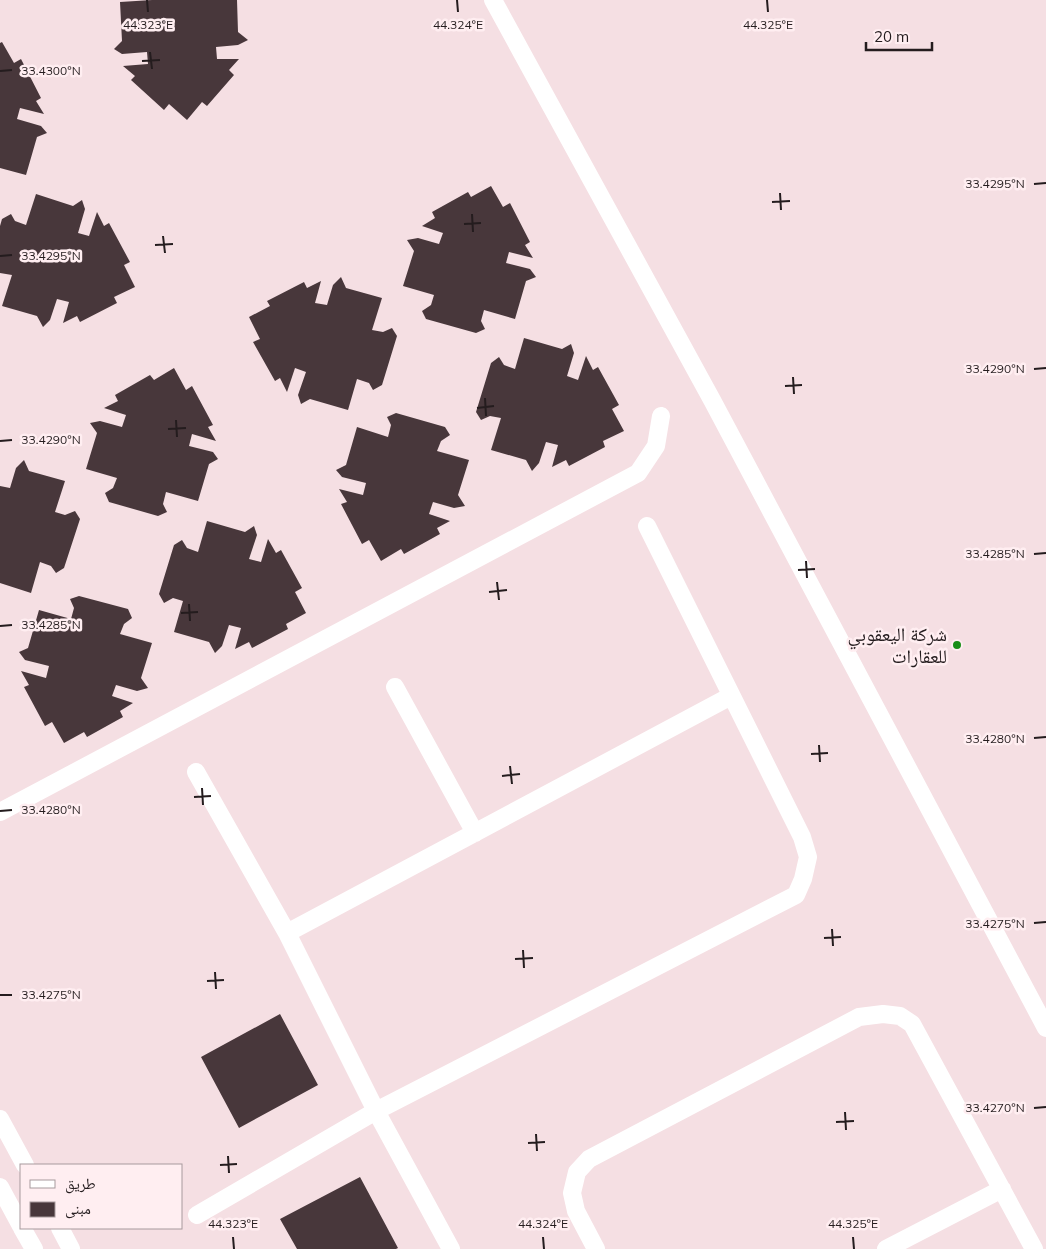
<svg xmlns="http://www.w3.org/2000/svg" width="1046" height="1249" viewBox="0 0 1046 1249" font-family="Mulish,'Noto Naskh Arabic',sans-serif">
  <rect width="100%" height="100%" fill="#f5dfe3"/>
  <path fill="#48373b" d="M152,0H237L238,32L248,40L238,45L216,47L217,59H239L229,70L234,75L207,106L202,102L187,120L169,104L164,110L131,80L135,76L123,66L148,64L147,52L122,54L114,49L122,41L120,2Z
    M2,42L14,63L21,59L41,98L36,101L44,114L20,108L17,119L41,126L47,133L37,137L26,175L0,168V43Z
    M491,186L503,207L510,203L530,242L525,245L533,258L509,252L506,263L530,269L536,277L526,281L515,319L484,310L481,321L485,329L476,333L426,319L422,311L431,305L434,295L403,286L414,251L407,240L418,238L439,244L443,233L422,226L435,218L432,212L468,192L471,197Z
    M36,194L73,206L82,200L85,209L78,233L89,236L97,212L104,226L109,223L130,262L124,265L135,287L114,297L117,303L80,322L77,316L63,323L69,302L57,299L50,320L43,327L37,316L2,306L12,275L0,273V226L2,219L11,214L15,221L26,225Z
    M341,277L346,288L382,298L372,330L383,332L392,328L397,336L382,385L373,390L369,383L357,379L348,410L310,399L301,404L298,395L306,372L295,368L287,392L280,378L275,381L253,342L260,339L249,317L270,306L267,301L304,282L307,288L321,281L315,303L327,305L333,285Z
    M524,338L562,349L571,344L574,353L567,376L578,380L586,356L593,370L598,367L619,405L612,409L624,431L603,441L605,447L569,466L566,460L552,467L558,445L546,442L539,463L532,471L526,460L491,450L501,418L490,416L481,420L476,412L491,363L499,357L504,365L515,369Z
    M174,368L186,390L192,386L213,425L208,427L216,441L192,434L189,446L213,452L218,459L209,464L198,501L166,492L163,504L167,512L158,516L109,502L105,493L113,488L117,478L86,469L97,433L90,423L100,421L122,427L126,415L104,408L118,401L115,395L150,375L154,380Z
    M396,413L445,427L450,435L441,441L437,451L469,460L458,495L465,506L454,508L433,502L429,514L450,521L437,528L440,534L404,554L401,549L381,561L369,540L362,544L341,504L347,502L339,489L363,495L366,483L342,477L336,470L346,465L357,427L388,437L391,425L387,417Z
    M24,460L29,471L65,481L55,512L65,515L75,511L80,519L64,568L56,573L51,566L40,562L31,593L0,583V486L10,488L16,468Z
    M207,521L245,532L254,526L257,535L249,559L261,562L268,539L276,553L281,550L302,588L295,592L306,613L286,624L288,629L252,648L249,642L235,649L241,628L229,625L222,646L215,653L209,642L174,632L183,601L173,598L164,603L159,594L174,545L182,540L187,548L198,552Z
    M79,596L128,609L132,618L124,624L120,634L152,643L141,678L148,688L137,691L116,685L112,696L133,703L120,711L123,717L87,737L84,732L64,743L52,722L45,726L24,687L29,685L21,671L46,678L49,666L25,660L19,652L28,648L39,610L71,619L74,608L70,599Z
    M280,1014L318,1085L239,1128L201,1057Z
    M360,1177L398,1248L396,1249H297L280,1219Z"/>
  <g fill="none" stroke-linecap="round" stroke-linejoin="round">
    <path stroke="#fff" stroke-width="18" d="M493,0L712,400L1046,1028
      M395,687L475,833
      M196,772L287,933L376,1111L451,1249
      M0,812L638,473L656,446L661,416
      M287,933L731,696
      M0,1119L25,1165
      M0,1187L21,1226
      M197,1215L376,1111L796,895L803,879L808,857L802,837L647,526
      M22,1228L34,1249
      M60,1228L71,1249
      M596,1249L576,1211L572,1193L577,1172L589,1159L859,1017L883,1014L900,1016L912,1024L1034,1249
      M886,1249L1002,1189"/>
  </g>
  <path fill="none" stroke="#241c1e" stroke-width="2" d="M147,0L148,12M457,0L458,12M767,0L768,12M150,52L152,69M142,61L160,60M0,71L12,70M1034,184L1046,183M780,193L781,210M772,202L790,201M472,214L473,232M464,224L481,223M163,236L165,253M155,245L173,244M0,256L12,255M1034,369L1046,368M793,377L794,394M785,386L802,385M485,398L486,416M477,408L494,406M176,420L177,437M168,429L186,428M0,441L12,440M1034,554L1046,553M806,561L807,578M798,570L815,569M497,582L499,600M489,592L507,590M189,604L190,621M181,613L198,612M0,626L12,625M1034,738L1046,737M819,745L820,762M811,754L828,753M510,766L512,784M502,776L520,774M202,788L203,805M194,797L211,796M0,811L12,810M1034,923L1046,922M832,929L833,946M824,938L841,937M523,950L524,968M515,959L533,958M215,972L216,989M207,981L224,980M0,995H12M1034,1108L1046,1107M845,1112L846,1130M836,1122L854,1121M536,1134L537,1151M528,1143L545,1142M228,1156L229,1173M220,1165L237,1164M233,1237L234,1249M543,1237L544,1249M853,1237L854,1249"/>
  <circle fill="#188e17" stroke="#ffeef1" stroke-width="2" cx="957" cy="645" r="5"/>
  <g text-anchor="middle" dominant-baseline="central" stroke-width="5" stroke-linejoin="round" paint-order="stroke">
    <g font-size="19" fill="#241c1e" stroke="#ffeef1" text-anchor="end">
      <text x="947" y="634">شركة اليعقوبي<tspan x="947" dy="22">للعقارات</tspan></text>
    </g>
  </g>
  <g font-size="12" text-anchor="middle" fill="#241c1e" stroke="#ffeef1" stroke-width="5" stroke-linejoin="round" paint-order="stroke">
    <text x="148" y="29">44.323°E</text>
    <text x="458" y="29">44.324°E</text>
    <text x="768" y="29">44.325°E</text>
    <text x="51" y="75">33.4300°N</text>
    <text x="995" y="188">33.4295°N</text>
    <text x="51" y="260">33.4295°N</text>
    <text x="995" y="373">33.4290°N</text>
    <text x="51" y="444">33.4290°N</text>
    <text x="995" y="558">33.4285°N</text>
    <text x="51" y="629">33.4285°N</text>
    <text x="995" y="743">33.4280°N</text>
    <text x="51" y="814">33.4280°N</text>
    <text x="995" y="928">33.4275°N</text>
    <text x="51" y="999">33.4275°N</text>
    <text x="995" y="1112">33.4270°N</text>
    <text x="233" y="1228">44.323°E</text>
    <text x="543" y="1228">44.324°E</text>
    <text x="853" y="1228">44.325°E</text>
  </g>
  <rect x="20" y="1164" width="162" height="65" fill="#ffeef1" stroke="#a79a9d"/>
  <rect x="30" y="1180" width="25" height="8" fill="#ffffff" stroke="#a79a9d"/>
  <text x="65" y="1189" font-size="15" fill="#241c1e">طريق</text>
  <rect x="30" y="1202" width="25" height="15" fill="#48373b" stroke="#a79a9d"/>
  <text x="65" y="1214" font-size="15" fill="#241c1e">مبنى</text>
  <path d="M866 42v8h66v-8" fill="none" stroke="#241c1e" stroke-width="2.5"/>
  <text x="874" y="42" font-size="15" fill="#241c1e" stroke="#ffeef1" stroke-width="4" paint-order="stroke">20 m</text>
</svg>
